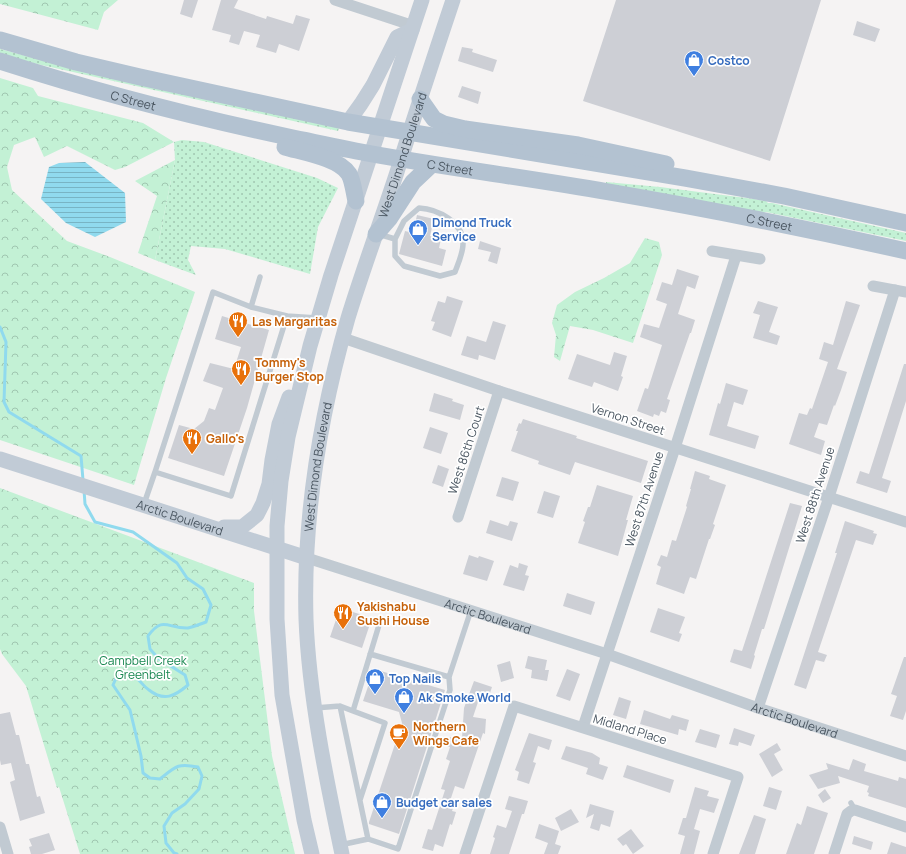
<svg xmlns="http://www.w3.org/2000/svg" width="906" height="854" viewBox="0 0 906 854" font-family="Manrope,sans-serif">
  <defs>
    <pattern id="grass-dots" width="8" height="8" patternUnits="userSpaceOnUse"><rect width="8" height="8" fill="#c3f1d5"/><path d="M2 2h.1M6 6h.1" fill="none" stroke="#a0c6b0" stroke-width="1.8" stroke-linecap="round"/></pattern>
    <pattern id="forest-crowns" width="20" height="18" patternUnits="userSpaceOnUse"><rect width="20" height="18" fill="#c3f1d5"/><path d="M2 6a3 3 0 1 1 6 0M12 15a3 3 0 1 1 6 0" fill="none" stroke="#a0c6b0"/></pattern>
    <pattern id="water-rules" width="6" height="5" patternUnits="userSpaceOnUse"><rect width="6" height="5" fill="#90daee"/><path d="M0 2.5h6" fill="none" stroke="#78b4c4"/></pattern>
  </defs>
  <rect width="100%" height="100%" fill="#f5f3f3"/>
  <path fill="url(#grass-dots)" d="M0,49L90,73L339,128L338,131L37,64L0,54Z
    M182,140L204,142L317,178L338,188L318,227L310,274L225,249L191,246L188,260L196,275L155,260L175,160L174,142Z
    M606,182L660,187L754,199L766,201L768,203H772L906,233V241L766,212L762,213L606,184Z"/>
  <path fill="url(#forest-crowns)" d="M0,0H118L104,12L98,30L0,4Z
    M0,78L33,88L38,96L143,123L174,142L125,167L115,170L67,146L44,157L35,137L14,145L7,167L12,190L67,241L110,257L195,292L166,378L134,485L0,440Z
    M175,160L155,260L138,253L157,196L135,181Z
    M645,238L659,242L662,255L633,343L593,330L570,326L560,361L554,357L556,335L552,323L557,305L575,292L604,278L630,263Z
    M0,488L254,583V611L272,756L295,854H80L59,787L57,788L26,686L2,654L0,649Z"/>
  <path fill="url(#water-rules)" d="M85,162L125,193L126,222L95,237L66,223L41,199L49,167L59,163Z"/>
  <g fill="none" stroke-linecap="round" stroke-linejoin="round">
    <path stroke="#90daee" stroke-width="3" d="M0,327L6,342L4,402L9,412L81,456L83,480
      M84,490L85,504L95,522L133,532L177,563L187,578L203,589L211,605L206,622C200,624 193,627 188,628C168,629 163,615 148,636L150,649L158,658L185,675L188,685C175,696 164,702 149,690C141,685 140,677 129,675C126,674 121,676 117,676L113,685L130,710L141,756L143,773L150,778L160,779C176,766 178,763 198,767L202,776L199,789L185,804L172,813L164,826L166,843L174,853L177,854"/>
  </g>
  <path fill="#cdcfd5" d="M184,0H198L192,18L180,14Z
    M221,0H238L234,8L266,19L267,16L293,24L296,15L310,19L299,51L279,44L276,53L256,47L260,35L244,31L239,45L229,42L231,35L212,30Z
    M616,0H821L770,161L583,101Z
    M857,21L880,29L875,42L853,35Z
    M462,47L473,49L472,52L497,60L493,72L458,61Z
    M462,86L481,92L478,104L458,97Z
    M417,215L434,219L430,236L441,239L439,248L446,250L442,266L399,254L405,231L413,233Z
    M480,241L501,248L497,264L488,261L492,249L491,252L478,249Z
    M677,269L699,276L695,289L687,286L678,314L695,320L691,333H690L667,399L670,400L666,413L661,411L659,416L654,414L653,417L637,411L645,388L648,389L662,345L640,337L644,324L659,328L667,304L656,300L662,282L672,285Z
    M447,296L463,301L451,337L432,330L435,322L431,321L438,301L445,303Z
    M758,301L778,307L769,332L780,336L777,345L753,338L760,315L753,313Z
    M846,301L860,305L837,369L847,372L841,390L835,406L834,405L827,425L819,423L814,437L825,441L821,455L789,444L799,413L807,415L810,408L812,409L828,362L819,359L824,342L833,345Z
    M222,316L269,330L247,408L224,476L168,458L179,425L194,429L204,421L209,408L215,410L223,388L203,381L210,363L234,369L241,347L215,339Z
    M493,321L506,325L495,360L479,355L478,360L461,355L467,336L486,342Z
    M614,352L627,356L621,376L623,377L618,391L594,382L592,387L568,379L577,354L610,365Z
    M904,364H906V401L882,478L891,481L887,493L856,483L860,471L869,474Z
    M726,383L748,390L743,405L734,402L727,426L759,436L755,449L709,435L718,403L720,404Z
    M434,393L453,399L452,401L464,405L460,420L429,411Z
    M523,419L577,436L576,438L648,461L641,483L575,462L570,475L538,464L539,461L511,451L518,431H516L519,423L521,424Z
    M430,427L448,433L441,454L423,448Z
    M438,465L449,469L443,487L432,483Z
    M695,471L710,476L709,479L726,485L713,524L715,525L710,539H709L696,579L690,577L684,594L656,584L661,567L657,565L661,555L667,557L672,540L676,541L687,507L686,506L691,489H690Z
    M502,477L519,482L513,501L496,496Z
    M597,485L633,496L626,520H628L618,556L578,543L585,522L583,521L588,507H590Z
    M544,491L560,496L553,518L537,513Z
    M790,503L802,506L764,629H762L754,655L755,656L751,669L730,662L734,649L742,651Z
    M490,520L508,526L510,521L518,523L512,541L486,533Z
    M845,521L874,531L873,533L877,534L873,545L856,540L818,652L827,655L824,662L816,660L806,689L794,685L837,553H835Z
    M469,555L478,558L479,556L494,561L487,581L463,574Z
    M519,563L528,566L525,575L529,576L524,591L503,585L510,565L518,568Z
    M567,593L595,602L591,615L563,606Z
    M340,608L372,618L362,648L330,637Z
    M658,608L685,617L679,633L682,634L679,642L650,632Z
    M528,656L547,660L545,670H549L547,681L531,678L532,670L525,668Z
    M904,657H906V711L903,720L890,716L897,696L891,694Z
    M510,661L514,678L501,682L497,665Z
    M374,669L445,690L399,834L369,824V822L402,723L399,712L363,701Z
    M567,669L580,674L570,701L556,696Z
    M474,681L492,687L488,699L480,696L473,717L486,719L485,734L483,733L464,789L455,786L450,801L455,803L452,811L456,812L452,825L450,824L443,847L435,844L433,851L422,848L428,829L432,830L445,790L441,789L450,761L446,759L450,747L447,746L450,737L458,740L459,738H462L464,708Z
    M619,697L631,701L626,719L613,715Z
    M644,710L670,719L672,715L689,720L686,731L679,729L678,735L640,724Z
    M10,712L16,735H19L26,764H29L37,797L40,796L45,813L20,821L10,782L15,780L11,763L1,765L0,760V714Z
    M734,728L755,735L751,746L739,742L738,746L729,744Z
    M700,729L720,735L716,748L695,742Z
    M529,733L552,740L549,750L538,746L533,762L536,763L529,784L517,780L519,772L515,770Z
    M777,743L781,750L774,754L783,770L772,777L759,754Z
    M566,746L592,753L600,758L599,764L608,767L603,780L586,774L588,768L561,759Z
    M853,759L866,764L864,771L898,781L899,777L906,779V808L868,796L869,793L867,792L869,786L838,776L840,783L818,789L809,775L828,769L826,763L849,770Z
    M627,765L674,780L670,793L623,777Z
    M695,787L709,791L707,796L719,799L714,813L700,809L694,829L700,831L694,854H680L685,836L678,834L683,818H686Z
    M769,787L782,791L776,810L763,806Z
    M825,789L831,798L823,803L818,795Z
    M509,796L528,801L524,814H522L509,854H490L495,838L493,837L497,825L506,828L512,811L505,809Z
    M590,804L614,811L610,827L601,824L599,831L590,828L594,814L586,818Z
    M807,806L828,813L814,854H786L797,823L801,825Z
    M571,809L579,822L561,831L555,818Z
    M754,815L766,819L755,854H739Z
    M539,824L559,831L555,844L561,846L558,854H544L548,843L535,838Z
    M631,829L644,846L633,854L626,844L623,846L617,839Z
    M49,833L55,850L42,854H31L29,847L32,846L29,839Z
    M854,836L873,842L871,850L852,844Z
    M891,842L906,847V854H887Z"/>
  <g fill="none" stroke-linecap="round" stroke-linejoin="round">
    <path stroke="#c1cad2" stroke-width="5.5" d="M419,208C437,209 464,222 463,244C463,253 458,264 455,272L440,276L404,266L395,256V239L404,221Z
      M378,234L395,239
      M251,307L260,277
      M287,316L231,496L155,472L213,292L251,307L287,316L317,318
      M144,504L155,472
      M370,654L449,677L471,610
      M340,706L368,839
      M315,708L340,706L353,711L379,625
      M353,711L385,723L360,800
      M851,803L855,810
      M340,845L368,839L398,849L450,690L449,677"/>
    <g stroke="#c1cad2" stroke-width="11">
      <path d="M335,0L414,26"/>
      <path d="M712,251L760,259"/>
      <path d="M873,286L906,292"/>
      <path d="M343,338L499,391L906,522"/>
      <path d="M458,517L499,391"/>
      <path id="s1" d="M307,558L607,654L758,708L906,756"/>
      <path d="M758,708L829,497L895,290"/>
      <path d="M583,727L675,448L736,256"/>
      <path d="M0,827L8,854"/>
      <path d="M465,854L514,706L738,777L713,854"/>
      <path d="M834,854L847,814L851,811L855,810L906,827"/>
    </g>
    <g stroke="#c1cbd6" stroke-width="15">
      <path d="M348,122L361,104L373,85L397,37L412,30"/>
      <path id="s2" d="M0,459L307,558"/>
      <path d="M224,527H242L257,515L263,503L269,484L272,460L279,424L289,397"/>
      <path d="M312,854L304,820L282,695L277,619V526L281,481L288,437L310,346L331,275L422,0"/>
      <path id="s3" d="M342,854C326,778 309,696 306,619C303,517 320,416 348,318C363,269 381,221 397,172C415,114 434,57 453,0"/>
    </g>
    <g stroke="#b3c2d1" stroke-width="17">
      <path d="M0,40L76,62L140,77L348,122L685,178L784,196L906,223"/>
      <path id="s4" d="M0,61C96,92 194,117 293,138C314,142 335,147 356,151C440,167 525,177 609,192C709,209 808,229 906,251"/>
      <path d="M420,99L434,119L444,124L465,129L578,145L666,164"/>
      <path d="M285,147C302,152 339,158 349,174C353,181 354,193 356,201"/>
      <path d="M376,234L389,219L413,182L431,165"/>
    </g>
  </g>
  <defs>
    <symbol id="shop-pin" viewBox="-11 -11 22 30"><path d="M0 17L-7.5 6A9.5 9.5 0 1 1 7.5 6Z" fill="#3f7fe0" stroke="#fff"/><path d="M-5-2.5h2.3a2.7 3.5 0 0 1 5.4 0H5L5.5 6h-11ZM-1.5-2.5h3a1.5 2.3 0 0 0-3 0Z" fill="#fff"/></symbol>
    <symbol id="restaurant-pin" viewBox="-11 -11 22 30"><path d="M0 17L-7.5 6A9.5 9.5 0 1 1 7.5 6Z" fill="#e8710a" stroke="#fff"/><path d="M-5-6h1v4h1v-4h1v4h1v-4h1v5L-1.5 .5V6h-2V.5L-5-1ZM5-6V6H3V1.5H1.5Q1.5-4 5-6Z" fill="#fff"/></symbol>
    <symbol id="cafe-pin" viewBox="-11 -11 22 30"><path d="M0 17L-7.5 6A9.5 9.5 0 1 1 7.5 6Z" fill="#e8710a" stroke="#fff"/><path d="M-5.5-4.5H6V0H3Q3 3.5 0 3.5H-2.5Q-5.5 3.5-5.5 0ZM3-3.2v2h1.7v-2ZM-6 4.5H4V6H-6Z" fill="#fff"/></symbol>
  </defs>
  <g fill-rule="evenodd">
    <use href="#shop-pin" x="683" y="49" width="22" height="30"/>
    <use href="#shop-pin" x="407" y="218" width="22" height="30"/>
    <use href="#restaurant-pin" x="227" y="310" width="22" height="30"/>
    <use href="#restaurant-pin" x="230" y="358" width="22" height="30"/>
    <use href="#restaurant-pin" x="181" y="427" width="22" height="30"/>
    <use href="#restaurant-pin" x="332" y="602" width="22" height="30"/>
    <use href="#shop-pin" x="364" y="667" width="22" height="30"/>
    <use href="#shop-pin" x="393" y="686" width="22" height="30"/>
    <use href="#cafe-pin" x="388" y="722" width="22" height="30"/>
    <use href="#shop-pin" x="371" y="791" width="22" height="30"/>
  </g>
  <g text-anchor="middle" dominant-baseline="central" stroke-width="3.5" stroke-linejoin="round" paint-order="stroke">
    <g font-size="12" font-weight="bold" fill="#366cbe" stroke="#fff" text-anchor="start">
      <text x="708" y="60">Costco</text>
      <text x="432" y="222">Dimond Truck<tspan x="432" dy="14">Service</tspan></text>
      <text x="389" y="678">Top Nails</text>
      <text x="418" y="697">Ak Smoke World</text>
      <text x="396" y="802">Budget car sales</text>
    </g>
    <g font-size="12" fill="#4a5661" stroke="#fff">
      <text stroke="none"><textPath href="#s4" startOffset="139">C Street</textPath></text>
      <text stroke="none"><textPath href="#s3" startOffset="715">West Dimond Boulevard</textPath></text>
      <text stroke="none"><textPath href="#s4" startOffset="463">C Street</textPath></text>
      <text stroke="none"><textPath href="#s4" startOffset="787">C Street</textPath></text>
      <text transform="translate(628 419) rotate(18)">Vernon Street</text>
      <text transform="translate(466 450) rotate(-72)">West 86th Court</text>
      <text stroke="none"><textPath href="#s3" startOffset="391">West Dimond Boulevard</textPath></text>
      <text transform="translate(815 495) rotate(-72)">West 88th Avenue</text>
      <text transform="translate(644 499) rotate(-72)">West 87th Avenue</text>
      <text stroke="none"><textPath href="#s2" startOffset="189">Arctic Boulevard</textPath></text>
      <text stroke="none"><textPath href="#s1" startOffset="190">Arctic Boulevard</textPath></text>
      <text stroke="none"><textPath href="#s1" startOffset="514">Arctic Boulevard</textPath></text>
      <text transform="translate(630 729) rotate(17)">Midland Place</text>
    </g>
    <g font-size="12" font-weight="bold" fill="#c56008" stroke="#fff" text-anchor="start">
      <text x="252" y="321">Las Margaritas</text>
      <text x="255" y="362">Tommy's<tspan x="255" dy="14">Burger Stop</tspan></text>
      <text x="206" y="438">Gallo's</text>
      <text x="357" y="606">Yakishabu<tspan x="357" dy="14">Sushi House</tspan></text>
      <text x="413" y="726">Northern<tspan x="413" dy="14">Wings Cafe</tspan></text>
    </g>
    <g font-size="12" fill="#17864f" stroke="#fff">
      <text x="143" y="660">Campbell Creek<tspan x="143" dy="14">Greenbelt</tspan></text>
    </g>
  </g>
</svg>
